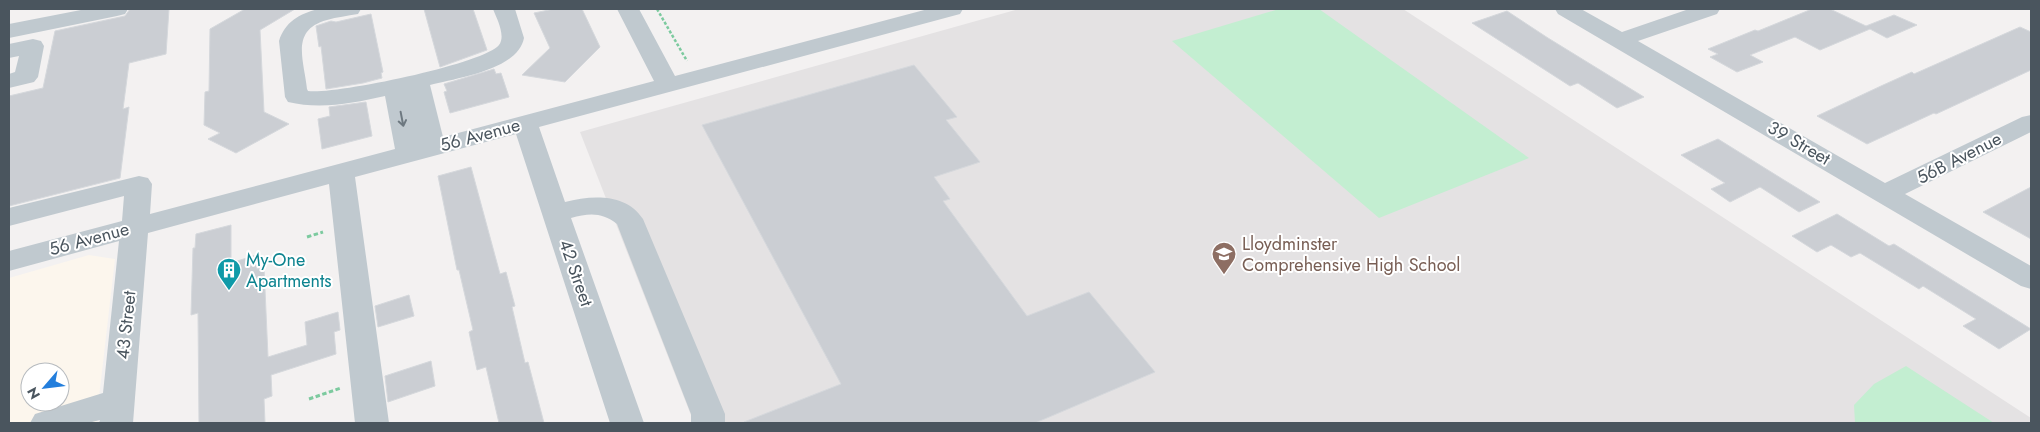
<svg xmlns="http://www.w3.org/2000/svg" width="2040" height="432" viewBox="0 0 2040 432" font-family="Jost,sans-serif">
  <rect width="100%" height="100%" fill="#f3f1f1"/>
  <path fill="#fcf6ed" fill-rule="evenodd" d="M89,255L115,259L96,423H9V278ZM30,372H60V402H30Z"/>
  <path fill="#e4e2e3" d="M1019,9H1403L2031,418V423H694L580,132Z"/>
  <path fill="#c3eed1" d="M1279,9H1319L1529,158L1379,218L1172,41Z
    M1906,366L1994,423H1855L1854,405L1874,384Z"/>
  <path fill="#cbced3" stroke="#d5d8dc" d="M130,9H169L166,54L129,63L123,109L129,107L120,178L9,206V96L43,88L55,31L125,16Z
    M245,9H295L260,30L264,112L289,124L236,153L208,139L220,133L204,125L205,92L209,91L210,29Z
    M424,9H473L487,50L440,67Z
    M554,9H582L600,47L565,82L522,75L550,48L534,13Z
    M1812,9H1830L1866,26L1894,15L1917,25L1887,38L1870,29L1820,50L1795,37L1750,55L1763,62L1737,72L1710,57L1718,54L1708,49L1755,30L1758,31Z
    M1507,11L1548,38L1644,97L1617,108L1578,83L1570,86L1472,23Z
    M371,14L383,72L381,73L382,78L363,83L326,89L321,46L319,47L316,26L331,21L336,22Z
    M2020,27L2031,32V70L1936,114L1934,113L1867,144L1817,116L1881,86L1912,72L1914,74Z
    M914,65L957,117L946,120L980,162L934,177L950,199L943,201L1027,316L1089,292L1155,372L1035,423H744V422L841,384L702,125Z
    M494,69L496,74L501,73L509,97L450,113L444,92L447,91L444,84Z
    M366,102L372,136L322,149L318,119L330,116L329,107Z
    M1718,139L1784,180L1820,202L1799,212L1760,187L1730,202L1711,189L1725,183L1681,155Z
    M471,167L500,274L506,272L515,306L512,307L525,363L528,362L544,423H499L486,367L477,370L469,332L473,330L459,270H457L438,176Z
    M2031,187V239L1983,212Z
    M1837,214L1889,246L1894,244L2031,329L1999,349L1963,326L1976,319L1923,286L1919,289L1860,253L1851,257L1831,245L1817,252L1792,236Z
    M231,225V263L256,255L257,269L264,267L268,357L307,345L305,322L338,312L340,330L334,332L336,354L271,375L272,396L264,399L265,423H199L198,313L191,315L193,248H195L196,234Z
    M409,295L414,316L378,327L375,306Z
    M431,361L435,386L388,402L385,376Z"/>
  <g fill="none" stroke-linecap="round" stroke-linejoin="round">
    <path stroke="#7cca9f" stroke-width="2.5" stroke-dasharray="3 2" stroke-linecap="butt" d="M657,9L687,61"/>
    <path stroke="#7cca9f" stroke-width="3" stroke-dasharray="4.5 2.5" stroke-linecap="butt" d="M307,237L323,232
      M309,399L341,388"/>
    <path fill="#c0c9cf" fill-rule="evenodd" d="M86,9H128L125,14L117,16L9,38V24Z
      M318,9H361L358,14C347,16 337,17 327,20C290,30 304,60 307,89L308,91C333,95 484,64 499,45C506,36 497,19 493,9H515L524,38C518,70 457,78 430,85L443,137L654,81L617,9H639L675,76L928,9H963L960,14L539,127L565,202C592,195 626,193 643,219L725,414V423H691V414L617,224C602,212 589,213 571,218L644,423H610L516,134L355,177L389,423H355L329,184L148,233L133,423H99L100,420L88,423H30L35,414L103,393L119,241L9,271V251L122,221L124,196L9,226V208L139,176L148,178L152,184L150,214L395,149L385,96C353,103 321,110 288,102L285,97L279,41C285,22 299,14 318,9Z
      M1555,9H1581L1622,32L1689,9H1720L1717,14L1638,41L1885,183L2022,117L2031,115V132L1905,194L2031,266V289L2021,286L1558,14Z
      M33,39L41,41L44,46L38,77L34,82L9,88V74L15,72L19,56L9,58V44Z"/>
  </g>
  <defs><path id="oneway-shaft" d="M-6 0H5M1.5-3L5.5 0L1.5 3" fill="none" stroke-width="1.6" stroke-linecap="round" stroke-linejoin="round" transform="scale(1.25)"/></defs>
  <use stroke="#6d7880" href="#oneway-shaft" transform="translate(402 119) rotate(79)"/>
  <defs>
    <symbol id="school-pin" viewBox="-11 -11 22 30"><path d="M0 17L-7.5 6A9.5 9.5 0 1 1 7.5 6Z" fill="#8d6e63" stroke="#fff"/><path d="M0-5L7-2L0 1L-7-2ZM-4 1L0 2.5L4 1V4Q0 6-4 4Z" fill="#fff"/></symbol>
    <symbol id="building-pin" viewBox="-11 -11 22 30"><path d="M0 17L-7.5 6A9.5 9.5 0 1 1 7.5 6Z" fill="#0f9aa8" stroke="#fff"/><path d="M-4-6H4V6H1V3H-1V6H-4ZM-2.5-4.3h1.7v1.8h-1.7ZM.8-4.3h1.7v1.8H.8ZM-2.5-1h1.7V.8h-1.7ZM.8-1h1.7V.8H.8Z" fill="#fff"/></symbol>
  </defs>
  <g fill-rule="evenodd">
    <use href="#school-pin" x="1210" y="240" width="28" height="38"/>
    <use href="#building-pin" x="215" y="256" width="28" height="38"/>
  </g>
  <g text-anchor="middle" dominant-baseline="central" stroke-width="4" stroke-linejoin="round" paint-order="stroke">
    <g font-size="18" fill="#4a555e" stroke="#fff">
      <text transform="translate(480 135) rotate(-15)">56 Avenue</text>
      <text transform="translate(1799 143) rotate(30)">39 Street</text>
      <text transform="translate(1959 158) rotate(-27)">56B Avenue</text>
      <text transform="translate(89 239) rotate(-15)">56 Avenue</text>
      <text transform="translate(576 273) rotate(71)">42 Street</text>
      <text transform="translate(126 325) rotate(-84)">43 Street</text>
    </g>
    <g font-size="18" fill="#785e54" stroke="#fff" text-anchor="start">
      <text x="1242" y="244">Lloydminster<tspan x="1242" dy="21">Comprehensive High School</tspan></text>
    </g>
    <g font-size="18" fill="#0d838f" stroke="#fff" text-anchor="start">
      <text x="246" y="260">My-One<tspan x="246" dy="21">Apartments</tspan></text>
    </g>
  </g>
  <rect width="2040" height="432" fill="none" stroke="#4a555e" stroke-width="20"/>
  <g transform="translate(45 387) rotate(242)"><circle r="24" fill="#ffffff" stroke="#b7bbbf"/>
  <path d="M0-4L9 19L0 12L-9 19Z" fill="#237edc"/>
  <text y="-8" font-size="14" font-weight="bold" text-anchor="middle" fill="#4a555e">N</text>
  </g>
</svg>
